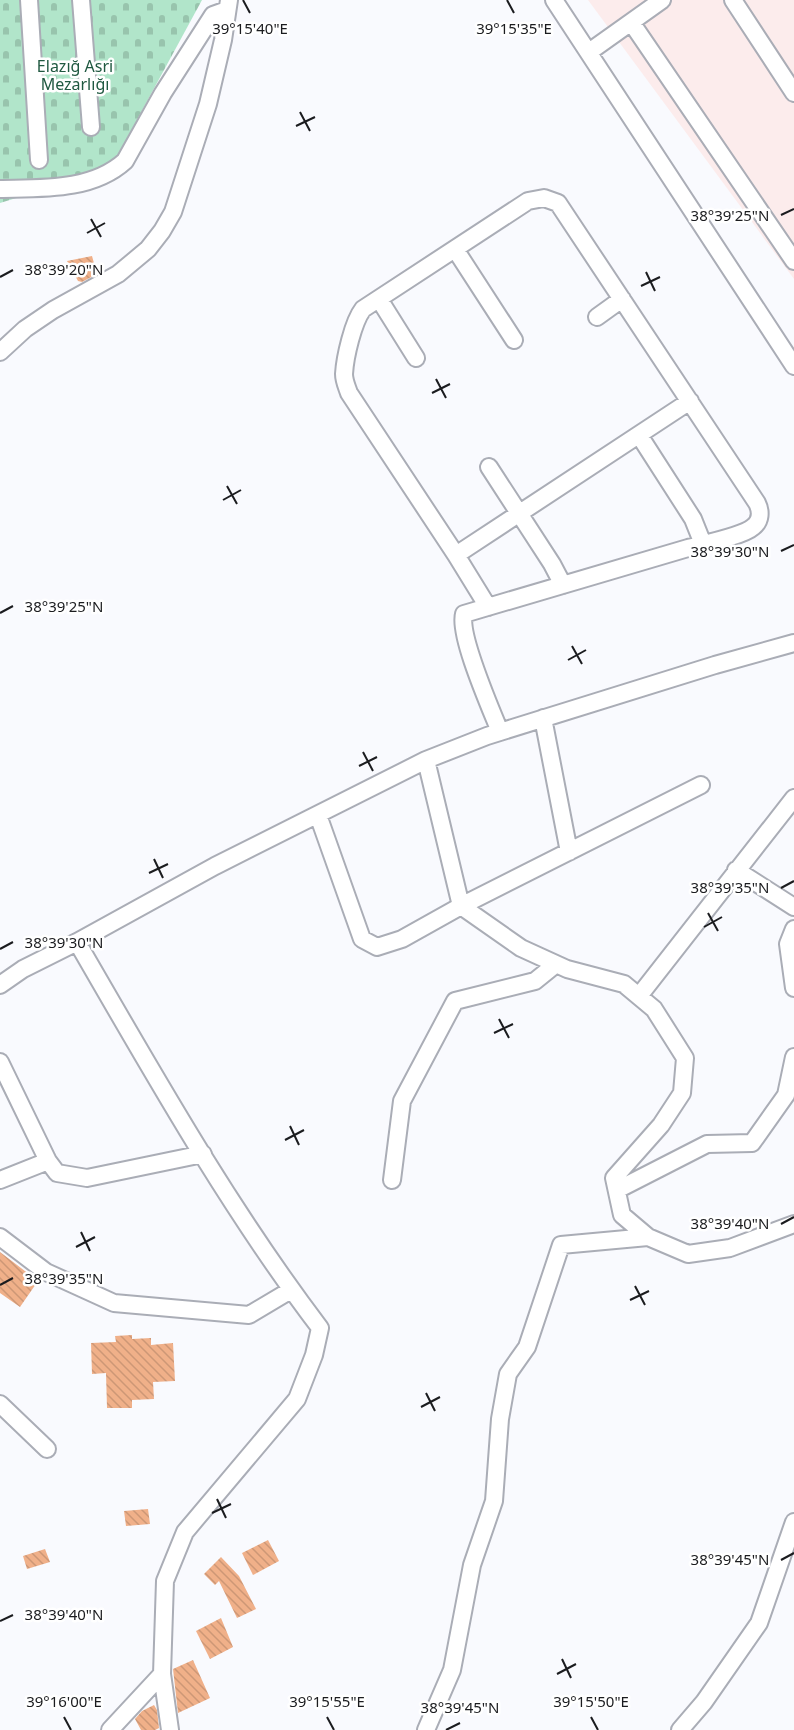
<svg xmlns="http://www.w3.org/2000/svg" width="794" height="1730" viewBox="0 0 794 1730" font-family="'Noto Sans',sans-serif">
  <defs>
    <pattern id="cemetery-stones" width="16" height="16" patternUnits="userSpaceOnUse" patternTransform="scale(1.5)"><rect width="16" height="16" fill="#b1e5ca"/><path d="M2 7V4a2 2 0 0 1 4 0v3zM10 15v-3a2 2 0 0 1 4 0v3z" fill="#98c4ad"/></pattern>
    <pattern id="building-back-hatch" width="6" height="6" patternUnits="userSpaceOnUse" patternTransform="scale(1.5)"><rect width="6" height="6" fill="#f0b089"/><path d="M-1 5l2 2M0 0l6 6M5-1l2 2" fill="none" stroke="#cd9776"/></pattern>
  </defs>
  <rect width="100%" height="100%" fill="#f9fafe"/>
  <path fill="#fcecec" d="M588,0H794V279Z"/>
  <path fill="url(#cemetery-stones)" d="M0,0H202L113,164L52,187L0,203Z"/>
  <path fill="url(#building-back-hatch)" d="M92,256L97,274L82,282L78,281L67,261Z
    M0,1252L38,1281L20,1307L0,1293Z
    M132,1335V1339L151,1338V1345L173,1343L175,1381L153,1382L154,1399L132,1400V1408H107L106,1373L92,1374L91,1343L116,1342L115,1336Z
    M148,1509L150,1524L126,1526L124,1511Z
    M268,1540L279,1561L253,1575L242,1553Z
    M45,1549L50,1562L27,1569L23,1556Z
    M221,1557L239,1576L256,1609L237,1618L219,1581L215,1585L204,1574Z
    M221,1618L233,1647L210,1659L196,1631Z
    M193,1660L210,1698L178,1713L173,1669Z
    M154,1705L157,1710L159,1728L155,1730H141L135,1719L142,1711Z"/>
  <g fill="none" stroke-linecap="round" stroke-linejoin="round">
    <defs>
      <path id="minor" d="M29,0L39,160
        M81,0L91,127
        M554,0L794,366
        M733,0L794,93
        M631,22L794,261
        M589,52L662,0
        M0,189C42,188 92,191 125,161L163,93L213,15L227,10
        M455,249L514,340
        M379,299L416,358
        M597,317L622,299
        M0,352L25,329L53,310L118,274L148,249L162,231L173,212L208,104L223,40L229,0
        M639,435L693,519L703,544
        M489,467L552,564L563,585
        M456,555L690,401
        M488,607L456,555L349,393C347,387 344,381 344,374C345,357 353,322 363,309L528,201L544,198L558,203L757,503C761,511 761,521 753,527C743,536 703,544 688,548C613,570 538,592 464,614C458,635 491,709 500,732
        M543,718L569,852
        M426,760L461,906L521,948L567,969L624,984L654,1009L685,1058L682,1093L661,1125L614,1178L622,1215L648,1237L688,1254L730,1248L794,1224
        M318,815L362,939L377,947L402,939L461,906L701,785
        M736,870L794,907
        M794,929L788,944L794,988
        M77,942C153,1073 228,1207 320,1328L314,1355L297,1399L185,1532L165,1581L162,1674L170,1730
        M0,985L23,969L77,942L215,866L426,760L487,736L715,665L794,643
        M639,996L794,798
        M0,1062L48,1161L57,1173L87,1178L203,1154
        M0,1180L48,1161
        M392,1180L402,1101L455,1001L535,981L556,964
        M617,1190L707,1144L752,1143L786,1095L794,1057
        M0,1237L46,1272L114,1303L249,1315L291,1290
        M0,1404L47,1449
        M110,1730L162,1674
        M426,1730L452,1670L472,1565L494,1501L500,1419L508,1374L527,1347L561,1245L648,1237
        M680,1730L704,1702L759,1623L794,1522"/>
    </defs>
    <use href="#minor" stroke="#aaadb6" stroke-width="20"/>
    <use href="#minor" stroke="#fff" stroke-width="16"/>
  </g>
  <path fill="none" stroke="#1b1c1f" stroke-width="2" d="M243,0L250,13M507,0L514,13M300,112L310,131M296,126L315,117M781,215L794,209M91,219L101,237M87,233L105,223M646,272L655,291M0,277L13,270M641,286L660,277M436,379L446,398M432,393L450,384M227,486L237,504M223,500L241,490M781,551L794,545M0,613L13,606M572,646L582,664M568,660L586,650M363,752L373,771M359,766L377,757M154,859L163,878M149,873L168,864M781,888L794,881M708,913L718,931M704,927L722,917M0,949L13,942M499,1019L509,1038M494,1033L513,1024M290,1126L299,1145M285,1140L304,1130M781,1224L794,1217M81,1232L90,1251M76,1247L95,1237M0,1285L13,1278M635,1286L645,1305M630,1300L649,1291M426,1393L435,1411M421,1407L440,1397M217,1499L226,1518M212,1513L231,1504M781,1560L794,1553M0,1621L13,1615M562,1659L571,1678M557,1674L576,1664M64,1717L71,1730M327,1717L334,1730M591,1717L598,1730M446,1730L460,1723"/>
  <g text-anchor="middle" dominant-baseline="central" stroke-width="5" stroke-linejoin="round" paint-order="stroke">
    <g font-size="16" fill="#205941" stroke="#fff">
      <text x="75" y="66">Elazığ Asri<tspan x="75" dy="18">Mezarlığı</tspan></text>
    </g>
  </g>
  <g font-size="15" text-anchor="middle" fill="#1b1c1f" stroke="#fff" stroke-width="5" stroke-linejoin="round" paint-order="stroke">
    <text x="250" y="34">39°15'40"E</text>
    <text x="514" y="34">39°15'35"E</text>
    <text x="730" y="221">38°39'25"N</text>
    <text x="64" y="275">38°39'20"N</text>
    <text x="730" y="557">38°39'30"N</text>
    <text x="64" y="612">38°39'25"N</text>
    <text x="730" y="893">38°39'35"N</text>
    <text x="64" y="948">38°39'30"N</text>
    <text x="730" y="1229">38°39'40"N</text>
    <text x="64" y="1284">38°39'35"N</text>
    <text x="730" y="1565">38°39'45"N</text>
    <text x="64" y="1620">38°39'40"N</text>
    <text x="64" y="1707">39°16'00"E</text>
    <text x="327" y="1707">39°15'55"E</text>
    <text x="591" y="1707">39°15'50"E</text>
    <text x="460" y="1713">38°39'45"N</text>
  </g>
</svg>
